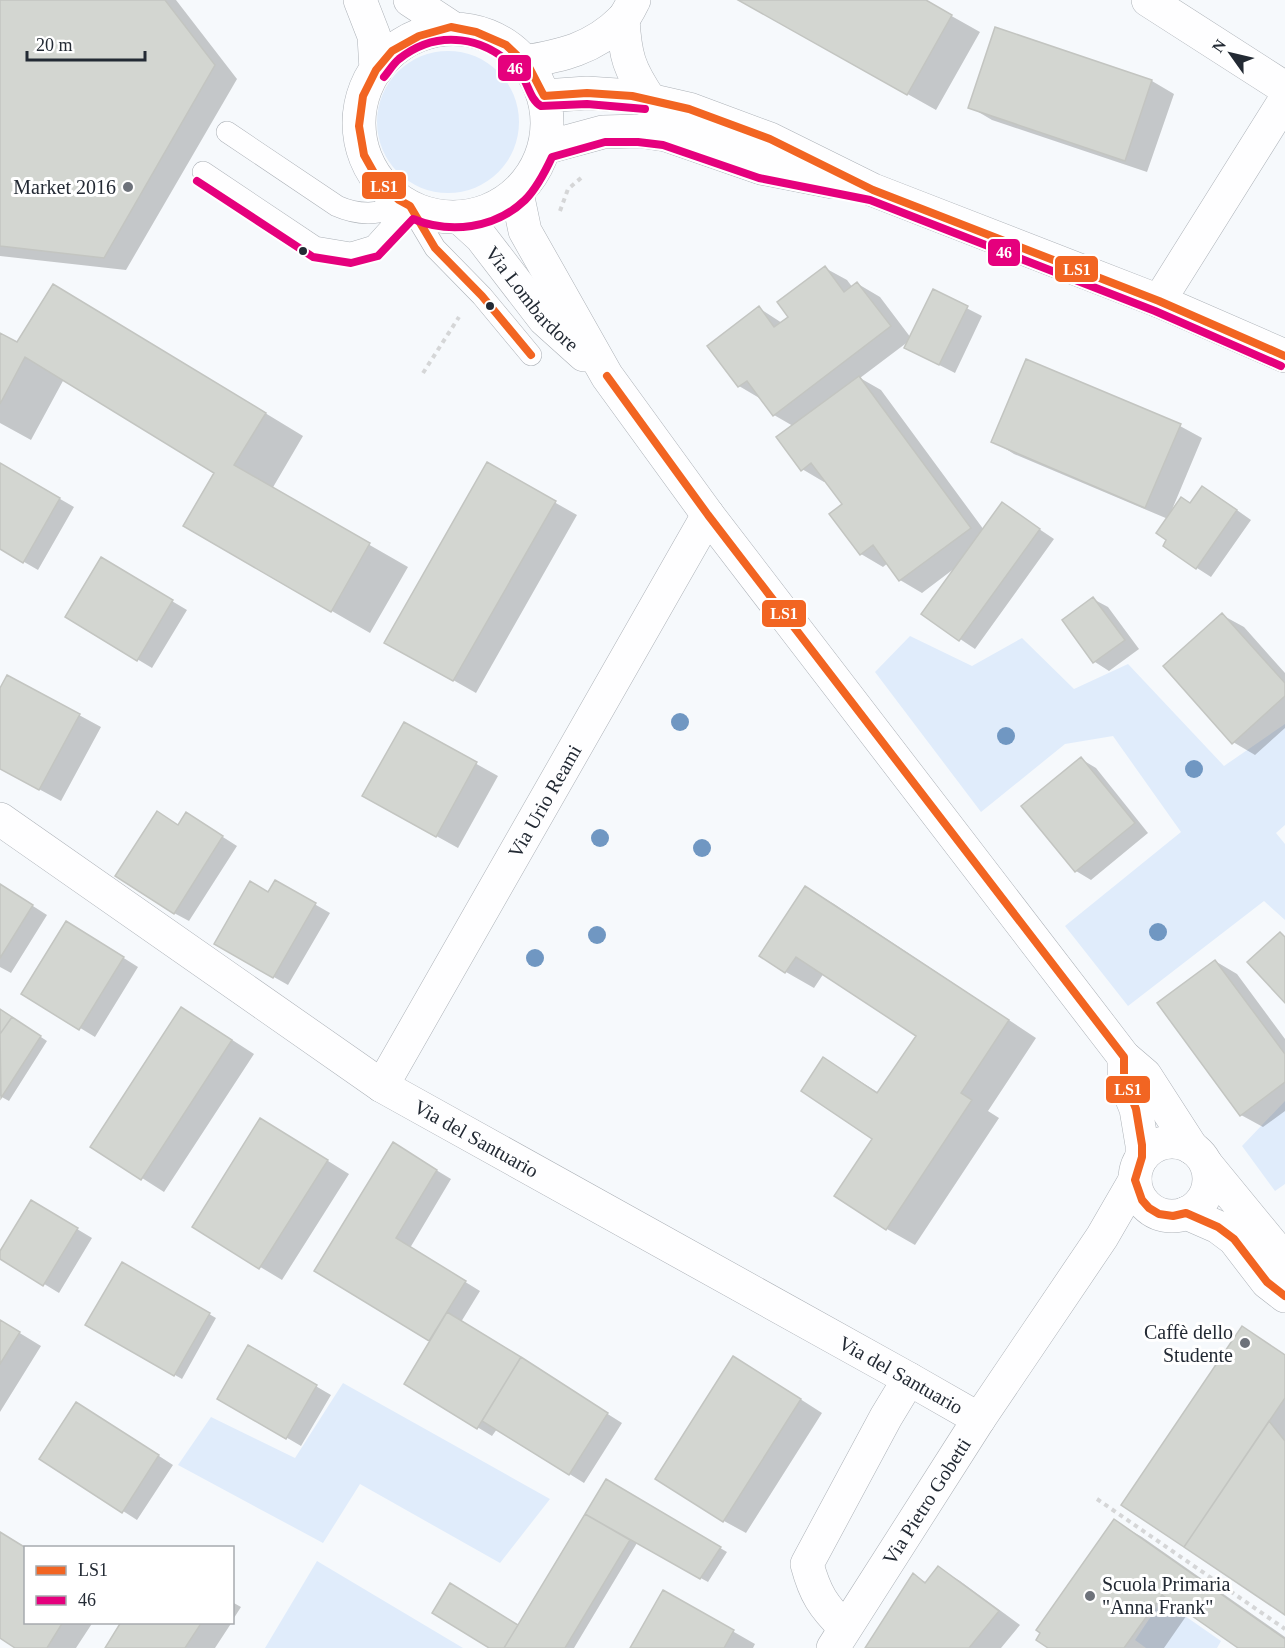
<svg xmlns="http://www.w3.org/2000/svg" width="1285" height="1648" viewBox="0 0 1285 1648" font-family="Georgia,serif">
  <rect width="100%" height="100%" fill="#f6f9fc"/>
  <path fill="#e0ecfb" d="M377 122a71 71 0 1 1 142 0a71 71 0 1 1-142 0Z
    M910,636L972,666L1022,638L1074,689L1128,664L1224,766L1285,724V825L1276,833L1285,844V920L1264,901L1128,1006L1065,926L1181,832L1113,736L1065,744L981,812L875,672Z
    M1285,1101V1184L1275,1191L1242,1146Z
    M343,1383L550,1499L500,1563L360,1484L323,1543L178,1465L211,1417L295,1458Z
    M317,1561L463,1648H265Z
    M1162,1600L1221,1641L1217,1648H1146L1135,1640Z"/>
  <path fill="#0003" d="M0,0H176L237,79L126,270L0,256Z
    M740,0H923L980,32L936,110Z
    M996,29L1152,81L1174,94L1147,172L992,120L970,107Z
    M825,268L847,280L853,288L858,284L880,297L911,338L933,291L982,316L955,373L906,348L909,341L860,378L881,390L984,530L1002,504L1054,539L975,649L923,614L955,568L922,593L900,580L888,563L883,567L861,554L844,505L826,481L824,482L802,469L793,426L774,415L761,399L739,386L759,308L782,323L790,317Z
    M92,308L303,436L272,489L408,567L370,633L185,526L216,472L64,379L31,440L0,423V335L18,344Z
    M1027,361L1180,426L1202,438L1171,512L1217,496L1251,520L1211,577L1197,568L1169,540L1168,519L1014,454L993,441Z
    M487,464L577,515L476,693L386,642Z
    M1,465L74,507L38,570L0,548Z
    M101,559L187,610L152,668L67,617Z
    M1093,599L1108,607L1139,649L1109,671L1095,662L1064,620Z
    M1222,615L1244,627L1285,673V728L1255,755L1233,742Z
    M0,692L79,715L101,727L61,801L0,768Z
    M405,724L498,776L458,848L386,808Z
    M1081,759L1096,768L1148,833L1091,880L1076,871Z
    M201,823L237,846L189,921L174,913L178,826Z
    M276,882L330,913L288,985L216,944L268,894Z
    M0,885L47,915L11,973L0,967Z
    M806,888L834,904L1036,1038L988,1111L999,1118L915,1245L887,1229L874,1138L824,1059L879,1093L918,1036L824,973L814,988L786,972Z
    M81,931L138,967L95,1037L23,993Z
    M1215,961L1237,974L1285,1039V1111L1263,1127L1241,1115Z
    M0,1010L47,1041L9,1101L0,1096Z
    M203,1021L254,1054L164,1192L92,1146Z
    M283,1133L349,1174L282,1280L194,1227Z
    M408,1153L451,1179L410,1248L480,1291L461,1322L622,1423L584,1483L497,1429L492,1436L406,1384L431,1341L316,1271Z
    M32,1202L92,1238L59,1293L0,1257V1253Z
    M122,1264L216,1318L182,1379L87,1324Z
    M0,1321L41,1346L0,1412Z
    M1243,1328L1285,1355V1613Z
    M249,1347L331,1395L301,1446L219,1398Z
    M755,1370L822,1413L746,1533L724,1521Z
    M91,1412L173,1465L137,1520L123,1511Z
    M607,1481L727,1552L708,1582L637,1543L574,1648H491L519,1627Z
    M1114,1521L1142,1537L1285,1637V1648H1241L1189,1612L1164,1648H1050Z
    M0,1533L26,1622H93L76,1648H18L0,1637Z
    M938,1568L960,1581L1020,1625L1001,1648H867L913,1575L927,1583Z
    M664,1592L755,1644L753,1648H632Z
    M232,1602L241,1607L232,1621Z
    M123,1622H232L215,1648H106Z"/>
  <path fill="#d3d6d1" stroke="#c3c5c1" stroke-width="1.5" d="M0,0H165L215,65L104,258L0,246Z
    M738,0H926L952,15L907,95Z
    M995,27L1152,80L1125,161L968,108Z
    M825,266L844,292L857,282L891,326L773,416L747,381L738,387L707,346L759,306L774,327L788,317L777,302Z
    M53,284L266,413L234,465L370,543L331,612L183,526L214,473L25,357L0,404V333L17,342Z
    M933,289L968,306L939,365L904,348Z
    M1026,359L1181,424L1145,508L991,442Z
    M859,376L971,528L899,581L873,545L860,555L829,514L842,504L811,463L801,471L776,437Z
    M487,462L556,501L453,681L384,643Z
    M0,463L60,498L23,563L0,549Z
    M1202,486L1237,510L1196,569L1163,546L1166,540L1156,533L1181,497L1190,503Z
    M1002,502L1040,529L959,641L921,614Z
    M101,557L173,600L137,661L65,617Z
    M1093,597L1125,640L1093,663L1062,620Z
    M1222,613L1285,683V696L1232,744L1163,666Z
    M7,675L80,714L39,790L0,769V688Z
    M404,722L477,762L436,837L362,796Z
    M1081,757L1135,823L1075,872L1021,806Z
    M157,811L178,825L186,812L223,836L174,914L115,876Z
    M275,880L316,903L273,978L214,944L250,881L268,892Z
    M0,884L33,905L0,958Z
    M805,886L1009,1020L961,1093L972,1100L886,1230L834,1196L872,1139L801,1091L823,1057L877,1093L916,1036L796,957L785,973L759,956Z
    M66,921L124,957L79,1030L21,994Z
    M1280,932L1285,937V1003L1247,962Z
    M1215,960L1285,1054V1082L1240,1116L1157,1003Z
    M181,1007L232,1040L141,1180L90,1147Z
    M0,1009L12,1017L0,1034Z
    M12,1017L41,1036L1,1098L0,1034Z
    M260,1118L328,1160L259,1269L192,1227Z
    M393,1142L437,1170L396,1238L466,1281L429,1341L314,1271Z
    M31,1200L78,1228L43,1286L0,1259V1251Z
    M122,1262L210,1313L174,1376L85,1325Z
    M447,1312L521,1357L477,1429L404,1384Z
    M0,1320L20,1332L0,1364Z
    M1242,1326L1285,1355V1398L1184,1547L1121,1505Z
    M248,1345L317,1385L286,1439L217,1399Z
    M733,1356L801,1399L723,1522L655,1479Z
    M521,1357L608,1413L569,1475L482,1421Z
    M76,1402L159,1455L122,1513L39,1459Z
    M1269,1421L1285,1441V1615L1184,1547Z
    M606,1479L721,1547L700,1579L585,1514Z
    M585,1514L630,1540L565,1648H504Z
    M1114,1519L1285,1639V1648H1238L1162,1595L1124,1648H1048L1036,1640L1040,1633L1036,1630Z
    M0,1532L26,1548V1622H63L47,1648H15L0,1638Z
    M938,1566L999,1611L969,1648H865L913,1573L925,1583Z
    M450,1583L518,1625L504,1648H489L432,1613Z
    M663,1590L734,1630L724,1648H630Z
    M121,1622H202L185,1648H105Z"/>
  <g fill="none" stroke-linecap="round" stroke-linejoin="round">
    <defs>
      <path id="service" d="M227,132L337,206C364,218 381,212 410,206
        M203,172L315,247L351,253L374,246L410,206
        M410,206L435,248L482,296L531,355"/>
      <g id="minor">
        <path d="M1148,0L1285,88"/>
        <path d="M623,19C625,56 629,69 650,100"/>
        <path d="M523,62C561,56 593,49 622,20C627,15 631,6 634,0"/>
        <path d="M517,193L525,231L607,376L708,515L1124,1057L1145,1075L1192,1148"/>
        <path id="s1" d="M459,217L481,237L544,319L584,355"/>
        <path d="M1159,301L1285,100"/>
        <path id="s2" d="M0,819L382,1086L909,1379L979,1419"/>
        <path d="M1124,1057V1079L1136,1109L1142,1145V1157"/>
        <path id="s3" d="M382,1086L708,515"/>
        <circle cx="1172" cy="1179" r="37"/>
        <path d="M1207,1165L1285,1260"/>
        <path d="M1186,1213L1218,1227L1234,1239L1267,1282L1285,1296"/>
        <path d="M845,1628C823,1606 815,1594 807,1564L886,1417L909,1379"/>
        <path id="s4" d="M833,1648L979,1419L1102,1237L1135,1180"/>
      </g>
      <path id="secondary" d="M360,0L374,36L376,70
        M410,0L451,27
        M359 123a94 94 0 1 1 188 0a94 94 0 1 1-188 0Z
        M544,96L587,93L632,96L689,109L770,139L873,190L1159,301L1285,356
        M544,148L603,132L639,131L666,135L761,168L833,182"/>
    </defs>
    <use href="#service" stroke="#acb1b7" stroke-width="22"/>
    <use href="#minor" stroke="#acb1b7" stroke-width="34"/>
    <use href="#secondary" stroke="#acb1b7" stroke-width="34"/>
    <path stroke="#d5d6d7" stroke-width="4" stroke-dasharray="4.5 4.5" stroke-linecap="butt" d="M560,211L568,189L581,178
      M423,373L459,317
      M1097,1499L1285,1629"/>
    <use href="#service" stroke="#fefeff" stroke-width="21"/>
    <use href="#minor" stroke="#fefeff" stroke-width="33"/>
    <use href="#secondary" stroke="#fefeff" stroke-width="33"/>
    <defs>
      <path id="bus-1" d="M531,355L482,296L435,248L410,206L399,200L378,180L364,155L359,126L363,96L376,70L392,51L419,36L451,27L476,32L506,45L529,67L544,96L587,93L632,96L689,109L770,139L873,190L1159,301L1285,356
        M607,376L708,515L1124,1057V1079L1136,1109L1142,1145V1157L1135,1180L1142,1200L1149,1208L1159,1214L1173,1216L1186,1213L1218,1227L1234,1239L1267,1282L1285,1296"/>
      <path id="bus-2" d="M384,77C389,71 393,64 399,59C438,28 486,36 519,72C528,81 529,99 541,106L587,104L645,109
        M197,181L313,257L351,263L378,256L413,219C450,234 495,229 525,200C537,188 545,172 552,157L605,142H638L663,145L759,178L870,200L1155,311L1281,366"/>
    </defs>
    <use href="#bus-1" stroke="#fff" stroke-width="12"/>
    <use href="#bus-2" stroke="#fff" stroke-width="12"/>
    <use href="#bus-1" stroke="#f26522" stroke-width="8"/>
    <use href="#bus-2" stroke="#e5007d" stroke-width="8"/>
  </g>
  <g fill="#7097c2">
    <circle cx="680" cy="722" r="9"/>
    <circle cx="1006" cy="736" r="9"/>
    <circle cx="1194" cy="769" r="9"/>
    <circle cx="600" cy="838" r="9"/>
    <circle cx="702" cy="848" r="9"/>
    <circle cx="1158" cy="932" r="9"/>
    <circle cx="597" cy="935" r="9"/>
    <circle cx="535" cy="958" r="9"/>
  </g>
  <g fill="#6d727a" stroke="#fff" stroke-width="2">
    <circle cx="128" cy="187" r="6"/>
    <circle cx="1245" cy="1343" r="6"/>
    <circle cx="1090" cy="1596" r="6"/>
  </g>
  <g fill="#232a34" stroke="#fff" stroke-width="2">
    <circle cx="303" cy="251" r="5"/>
    <circle cx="490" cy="306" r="5"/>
  </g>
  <g text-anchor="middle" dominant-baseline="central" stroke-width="6" stroke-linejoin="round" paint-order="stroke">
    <g font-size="20" fill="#232a34" stroke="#fff" text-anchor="end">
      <text x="116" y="187">Market 2016</text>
      <text x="1233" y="1332">Caffè dello<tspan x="1233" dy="23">Studente</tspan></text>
      <text x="1102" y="1584" text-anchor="start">Scuola Primaria<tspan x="1102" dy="23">"Anna Frank"</tspan></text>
    </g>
    <g font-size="20" fill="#232a34" stroke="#fff">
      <text stroke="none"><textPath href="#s1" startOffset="110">Via Lombardore</textPath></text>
      <text stroke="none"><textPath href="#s3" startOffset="328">Via Urio Reami</textPath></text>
      <text stroke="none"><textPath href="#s2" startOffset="574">Via del Santuario</textPath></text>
      <text stroke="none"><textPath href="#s2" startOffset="1060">Via del Santuario</textPath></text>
      <text stroke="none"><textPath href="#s4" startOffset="174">Via Pietro Gobetti</textPath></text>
    </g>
  </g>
  <g stroke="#fff" stroke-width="2">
    <rect x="497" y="54" width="35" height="28" rx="6" fill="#e5007d"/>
    <rect x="361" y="171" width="46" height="29" rx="6" fill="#f26522"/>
    <rect x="987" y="238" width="34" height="29" rx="6" fill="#e5007d"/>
    <rect x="1054" y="255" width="45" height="28" rx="6" fill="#f26522"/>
    <rect x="761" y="599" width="46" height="29" rx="6" fill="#f26522"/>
    <rect x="1105" y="1075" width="46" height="29" rx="6" fill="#f26522"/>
  </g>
  <g font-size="16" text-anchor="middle" font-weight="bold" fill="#fff">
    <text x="515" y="74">46</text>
    <text x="384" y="192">LS1</text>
    <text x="1004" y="258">46</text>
    <text x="1077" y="275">LS1</text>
    <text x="784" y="619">LS1</text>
    <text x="1128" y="1095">LS1</text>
  </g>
  <rect x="24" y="1546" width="210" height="78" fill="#ffffff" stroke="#a7aaae" stroke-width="1.5"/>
  <rect x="36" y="1566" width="30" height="9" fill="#f26522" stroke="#a7aaae" stroke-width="1.5"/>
  <text x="78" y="1576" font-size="18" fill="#232a34">LS1</text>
  <rect x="36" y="1596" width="30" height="9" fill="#e5007d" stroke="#a7aaae" stroke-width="1.5"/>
  <text x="78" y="1606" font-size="18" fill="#232a34">46</text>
  <g transform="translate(1231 54) rotate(304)" stroke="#ffffff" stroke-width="4.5" paint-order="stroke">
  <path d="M0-4.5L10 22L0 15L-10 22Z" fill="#232a34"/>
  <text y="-9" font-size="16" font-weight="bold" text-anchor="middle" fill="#232a34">N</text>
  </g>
  <path d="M27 51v9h118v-9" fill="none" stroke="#232a34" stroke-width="3"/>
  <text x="36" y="51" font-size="18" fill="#232a34" stroke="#ffffff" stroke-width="4.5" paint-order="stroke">20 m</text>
</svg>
